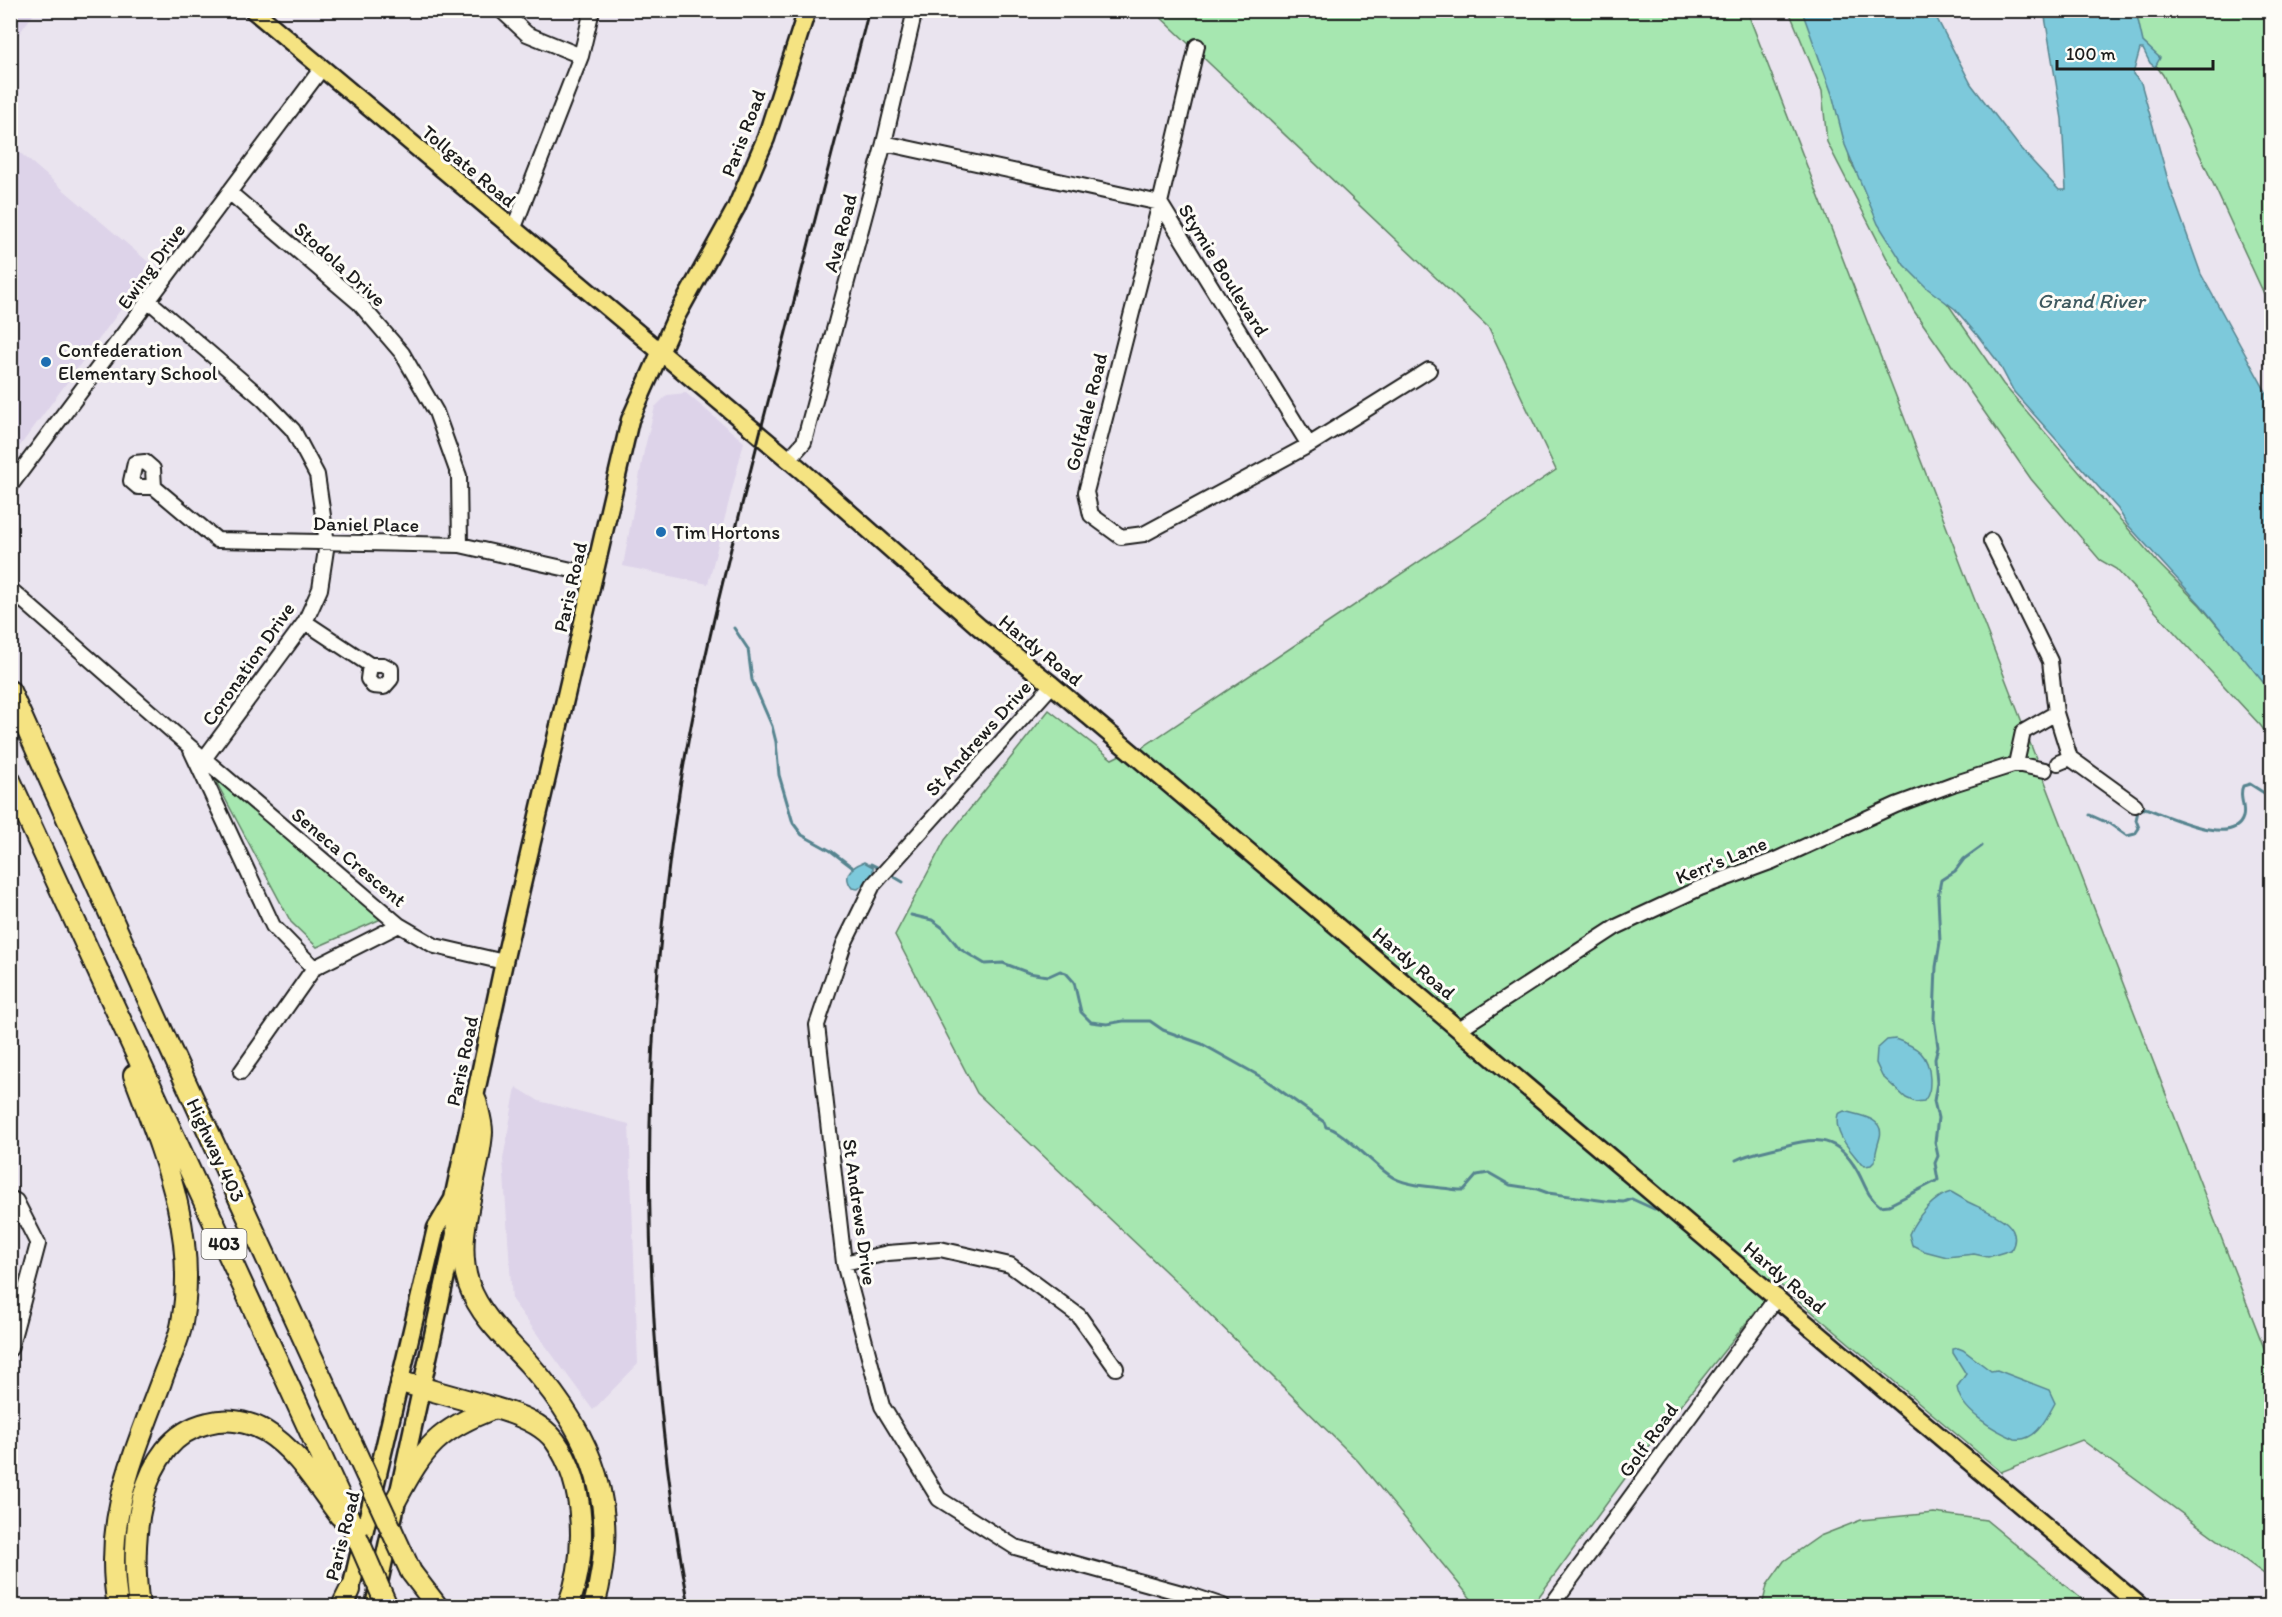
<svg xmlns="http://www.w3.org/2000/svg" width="2282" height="1617" viewBox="0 0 2282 1617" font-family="Itim,sans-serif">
  <rect width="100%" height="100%" fill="#eae4ef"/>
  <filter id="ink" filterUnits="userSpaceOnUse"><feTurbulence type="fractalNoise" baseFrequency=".0167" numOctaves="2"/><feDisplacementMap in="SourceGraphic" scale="12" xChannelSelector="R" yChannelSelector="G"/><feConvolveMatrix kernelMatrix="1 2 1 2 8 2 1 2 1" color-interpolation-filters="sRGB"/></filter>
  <g filter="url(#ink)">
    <path fill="#ddd3e9" d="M11,10L36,11L11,44L10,11Z
      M11,145L153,266L11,458Z
      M686,393L744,442L708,584L623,566L644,451L655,407L667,395Z
      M516,1087L539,1101L629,1124L638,1364L593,1410L512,1300L503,1159Z"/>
    <path fill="#a6e7b0" stroke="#618266" stroke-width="1.5" d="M1154,11H1747L2271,1366V1579L2082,1440L2001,1472L1778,1283L1653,1440L1532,1606H1477L1358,1461L1181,1286L977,1093L895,935L945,840L1049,710L1112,759L1134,748L1137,751L1556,470L1489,328Z
      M1789,11H1809L1844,113L1850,162L2003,384L2157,562L2200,605L2271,690V741L2261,726L2116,569L2100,560L2031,479L1914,311L1827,142L1822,91Z
      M2116,11H2271V309L2163,75Z
      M212,774L381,919L317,947L291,922Z
      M1934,1513L1986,1520L2090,1606H1762L1767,1585L1784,1561L1820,1536L1861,1520Z"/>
    <path fill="#7dc9db" stroke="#56848f" stroke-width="1.5" d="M1802,11H1933L1971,84L2021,149L2059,190H2066L2062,119L2044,11H2136L2143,42L2160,58L2155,67L2150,63L2143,49H2140L2133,74L2141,83L2170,187L2201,274L2271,401V692L2201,605L2127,524L2118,509L2014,392L1998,362L1978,336L1955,309L1928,289L1904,265L1878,224L1845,145L1832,94Z
      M864,862L873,867V875L858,889L852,888C842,875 851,867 864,862Z
      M1895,1039C1918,1047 1929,1054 1930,1079C1930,1087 1930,1094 1924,1101L1915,1102L1906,1098L1882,1076L1876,1063L1877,1049L1887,1040Z
      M1844,1111C1856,1115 1885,1117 1880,1137C1878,1145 1875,1152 1875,1161L1871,1165L1865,1166L1861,1164C1850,1149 1833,1134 1838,1114Z
      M1951,1192C1957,1195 1963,1199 1968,1202C1986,1211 2027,1223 2011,1250L1988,1257L1974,1254L1947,1257L1924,1251L1912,1245L1909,1234C1916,1218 1934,1196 1951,1192Z
      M1958,1348L1963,1350L1991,1371L1997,1370L2049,1390L2055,1403C2046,1419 2036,1442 2015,1439C1994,1430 1960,1411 1957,1387L1966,1374L1953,1353V1349Z"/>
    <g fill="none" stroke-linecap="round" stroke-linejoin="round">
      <path stroke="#56848f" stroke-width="3" d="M734,628L748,649L752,680L772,726L776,742L779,775L793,823L802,835L831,851L852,867
        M2090,815L2110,824L2127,836L2135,834L2139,828L2136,820L2138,811L2145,808C2164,814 2234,849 2243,817C2246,806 2238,796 2243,786L2250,784L2272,798
        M871,864L877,867
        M891,875L903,882
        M911,915L932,920L943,928L960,949L985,964L1003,963L1029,973L1041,975L1049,976L1060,971L1066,973L1074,982L1081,1012L1091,1022L1107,1024L1123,1021H1150L1163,1030L1202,1044L1263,1078L1324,1122L1326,1127C1343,1129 1375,1168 1394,1178C1411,1187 1440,1187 1459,1190H1464L1477,1175L1489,1173L1510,1185L1537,1189L1548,1193L1606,1201L1624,1202L1632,1199L1654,1209L1659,1208
        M1736,1160C1750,1153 1765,1151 1780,1147C1811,1139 1833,1133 1853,1164C1864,1179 1865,1195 1880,1206L1889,1205L1938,1180L1935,1163L1938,1156L1935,1142L1938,1118L1934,1101L1937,1083L1935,1059L1938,1047L1934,1018L1936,967L1940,942L1938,897L1940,885L1941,880L1955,871L1964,859L1982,846"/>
      <defs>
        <path id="minor" d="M501,10L527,34L581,56
          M1197,46L1160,203L1086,492L1091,515L1121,537L1144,534L1309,445L1429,370
          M884,143L1160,203L1309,445
          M229,192L359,303L402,353L436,412L459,476L460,545
          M513,230L581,56L592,10
          M149,301L263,399L293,430L317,475L327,543L320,589L305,622L204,759
          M788,460L804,442L884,143L915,10
          M10,486L322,68
          M154,487L153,469L145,462L135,463L131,481L138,487H154L217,540L460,545L594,575
          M1991,541L2050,661L2056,713L2070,758
          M10,589L189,746L399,925L435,946L504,962
          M305,622L370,665H383L391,669V679L384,687L373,686L368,679L370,665
          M1052,685L873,885L844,944L817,1025L844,1263L882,1406L939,1499L1015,1547L1196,1597L1223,1606
          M191,750L273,926L314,968
          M2058,763L2070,758L2135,805
          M2016,764L2023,732L2056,713
          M1459,1029L1616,927L1700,888L1773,861L1896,805L1953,784L2016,764L2045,770
          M241,1072L314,968L399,925
          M10,1198L16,1201L38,1244L10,1349
          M844,1263L888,1253L940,1249L1010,1265L1079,1316L1116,1368
          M1551,1606L1777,1297"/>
        <path id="major" d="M253,10L800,469L979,627L1052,685L2140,1606
          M348,1601L436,1228L453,1199
          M374,1606L455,1234L453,1199L504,962L630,420L676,317L736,208L766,138L807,10"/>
        <path id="highway" d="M10,691L169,1046L352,1444
          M10,780L341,1499L357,1537
          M476,1101C478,1110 482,1122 482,1132C479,1182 452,1235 469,1285C480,1316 507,1340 529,1364C595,1438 621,1509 594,1606
          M401,1382L495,1408
          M396,1500C424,1447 438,1429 495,1408C516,1414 542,1423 555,1441C587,1485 587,1558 568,1606
          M411,1572L437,1606
          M118,1606C103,1522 132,1460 161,1382C167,1363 179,1342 182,1322C198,1235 164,1155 134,1075
          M139,1606C130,1547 135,1440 208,1423C227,1418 248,1421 265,1431C298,1451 317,1486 340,1516
          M342,1606L350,1590"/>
      </defs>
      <use href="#minor" stroke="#1c1c1c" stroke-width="18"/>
      <use href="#major" stroke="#1c1c1c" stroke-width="21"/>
      <use href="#highway" stroke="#1c1c1c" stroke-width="24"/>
      <use href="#minor" stroke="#fdfcf7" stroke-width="14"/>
      <use href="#major" stroke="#f5e382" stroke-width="16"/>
      <use href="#highway" stroke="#f5e382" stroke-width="20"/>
      <path stroke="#1c1c1c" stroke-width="3" d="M689,1606C639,1337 637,1057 680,787C700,666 731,548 761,429C797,289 833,150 869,10"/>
      <defs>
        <path id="highway-bridge" d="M352,1444L411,1572
          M357,1537L387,1606"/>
      </defs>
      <use href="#highway-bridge" stroke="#1c1c1c" stroke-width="24" stroke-linecap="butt"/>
      <use href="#highway-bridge" stroke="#f5e382" stroke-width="20"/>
    </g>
  </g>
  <g fill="#1f6fb2" stroke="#fdfcf7" stroke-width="2">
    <circle cx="46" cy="362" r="6"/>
    <circle cx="661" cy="532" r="6"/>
  </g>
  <g text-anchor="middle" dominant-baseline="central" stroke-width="6" stroke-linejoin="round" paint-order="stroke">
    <rect fill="#fdfcf7" stroke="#605f5e" stroke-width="1.5" x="201.5" y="1229" width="45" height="30" rx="4.5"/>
    <g font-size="18" font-weight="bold" fill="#1c1c1c">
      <text x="224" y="1244">403</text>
    </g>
    <g font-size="20" fill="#1c1c1c" stroke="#fdfcf7">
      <text transform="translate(743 133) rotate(-69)">Paris Road</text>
      <text transform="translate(469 166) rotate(40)">Tollgate Road</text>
      <text transform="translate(840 233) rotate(-75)">Ava Road</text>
      <text transform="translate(340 264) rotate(42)">Stodola Drive</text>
      <text transform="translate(151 266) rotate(-54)">Ewing Drive</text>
      <text transform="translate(1224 270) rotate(58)">Stymie Boulevard</text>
      <text transform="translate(1086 412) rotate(-76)">Golfdale Road</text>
      <text transform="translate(366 524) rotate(1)">Daniel Place</text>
      <text transform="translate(570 587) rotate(-77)">Paris Road</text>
      <text transform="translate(1041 650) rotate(39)">Hardy Road</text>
      <text transform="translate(248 664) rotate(-55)">Coronation Drive</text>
      <text transform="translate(978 738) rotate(-48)">St Andrews Drive</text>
      <text transform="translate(349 857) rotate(40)">Seneca Crescent</text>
      <text transform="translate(1721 860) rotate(-22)">Kerr's Lane</text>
      <text transform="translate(1414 963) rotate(40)">Hardy Road</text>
      <text transform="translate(462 1061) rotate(-78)">Paris Road</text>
      <text transform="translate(216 1150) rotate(65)">Highway 403</text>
      <text transform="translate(860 1212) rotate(82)">St Andrews Drive</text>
      <text transform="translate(1785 1277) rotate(40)">Hardy Road</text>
      <text transform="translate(1648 1440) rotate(-54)">Golf Road</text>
      <text transform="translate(342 1536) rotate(-76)">Paris Road</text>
    </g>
    <g font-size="20" fill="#1c1c1c" stroke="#fdfcf7" text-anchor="start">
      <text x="58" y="350">Confederation<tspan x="58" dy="23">Elementary School</tspan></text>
      <text x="673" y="532">Tim Hortons</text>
    </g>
    <g font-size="21" font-style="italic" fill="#3e595f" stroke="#fdfcf7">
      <text x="2091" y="300">Grand River</text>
    </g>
  </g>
  <rect width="2282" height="1617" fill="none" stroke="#fdfcf7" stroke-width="36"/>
  <rect x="18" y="18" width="2246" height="1581" fill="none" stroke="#1c1c1c" stroke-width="2" filter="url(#ink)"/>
  <path d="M2057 60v9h156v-9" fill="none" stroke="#1c1c1c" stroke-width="3"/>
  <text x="2066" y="60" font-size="18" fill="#1c1c1c" stroke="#fdfcf7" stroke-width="4.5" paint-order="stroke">100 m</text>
</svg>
